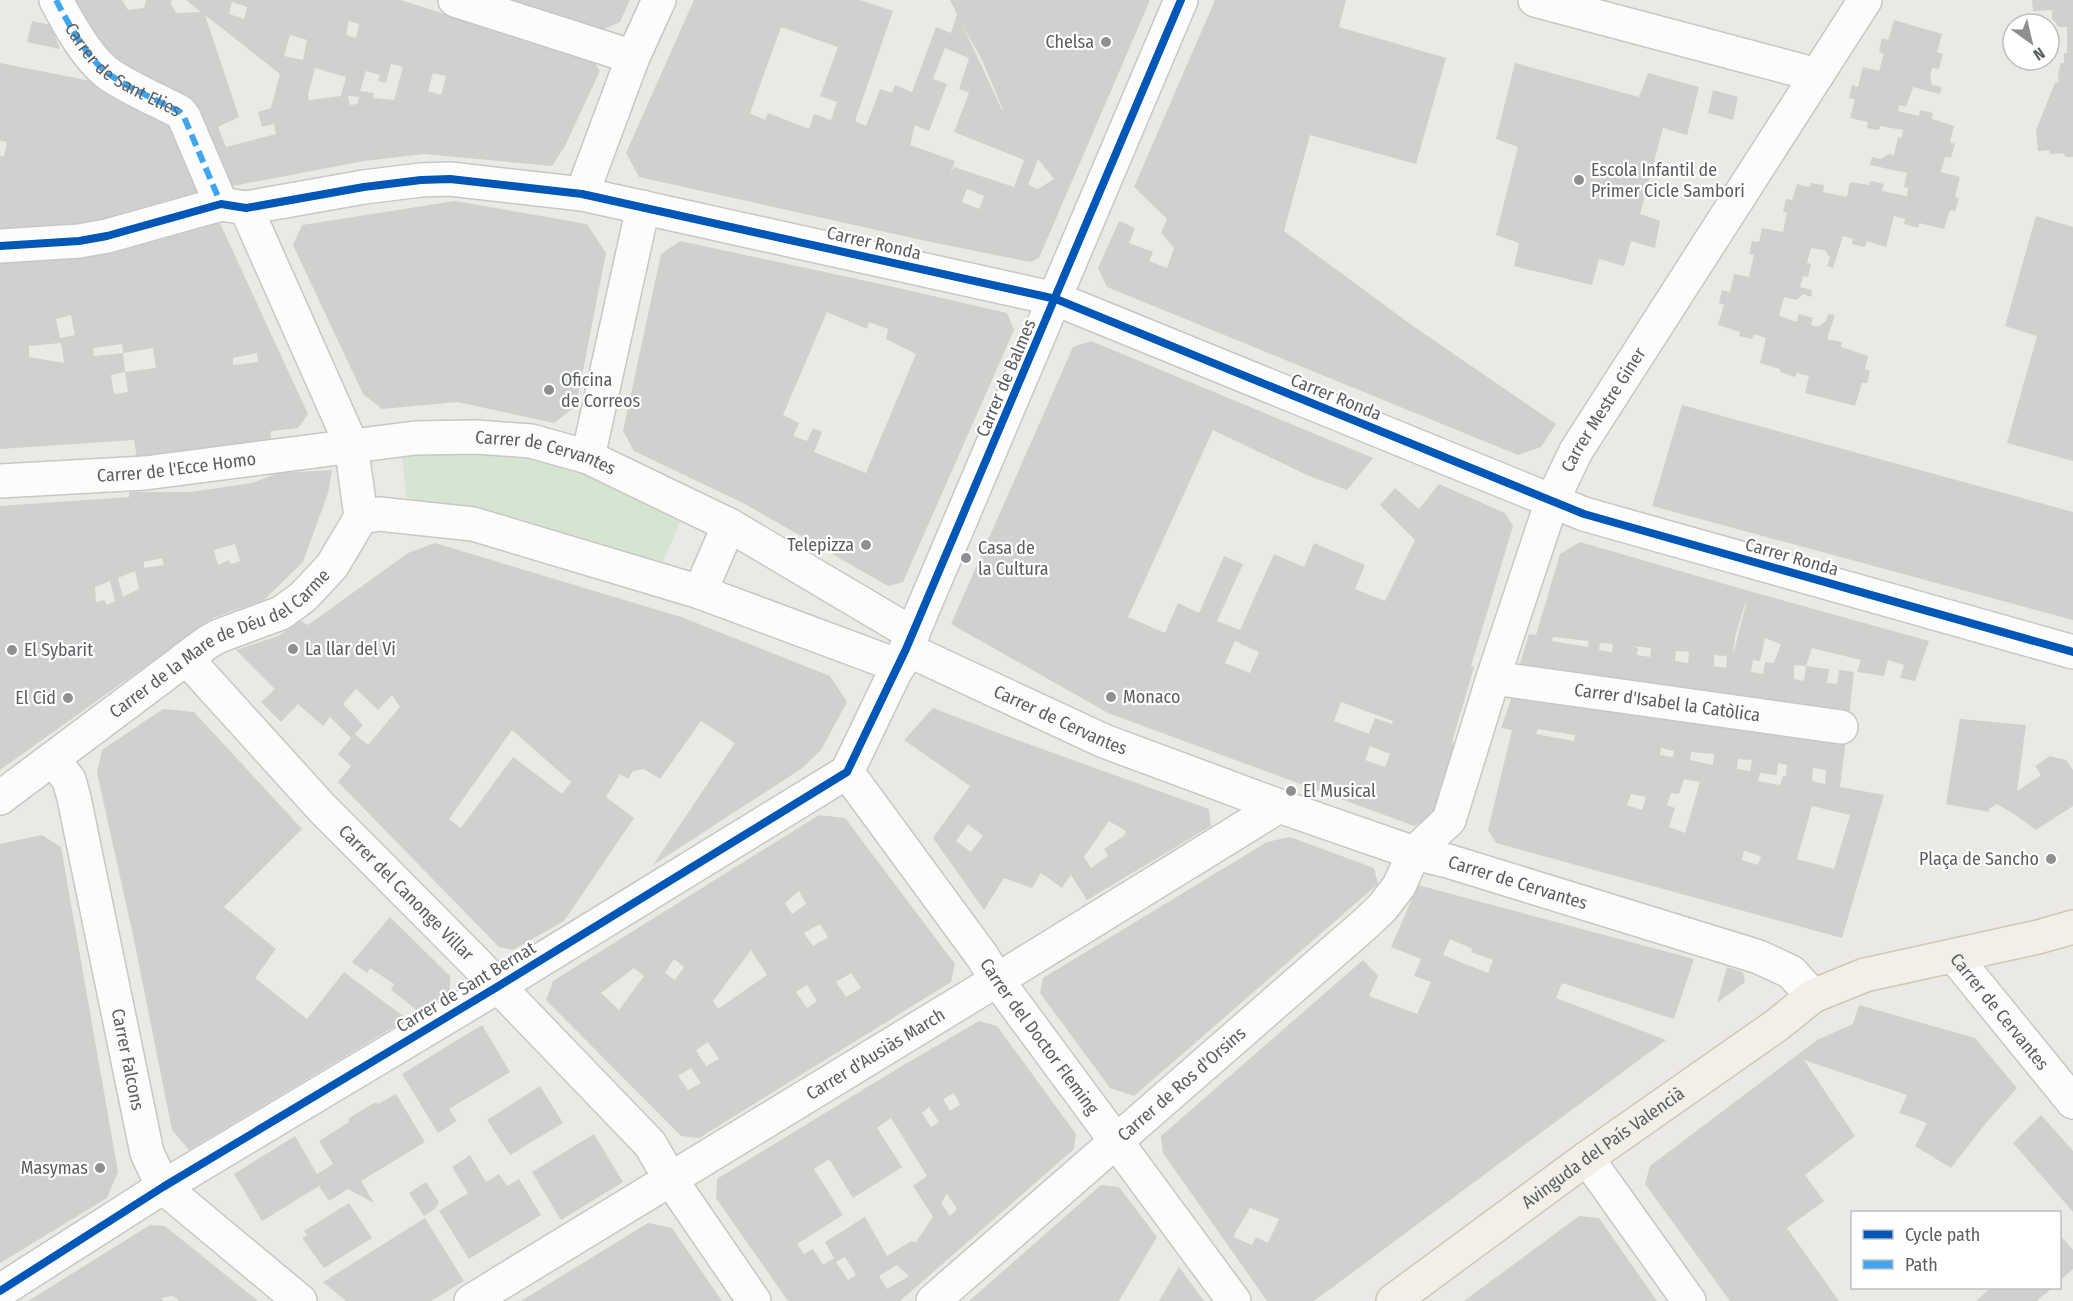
<svg xmlns="http://www.w3.org/2000/svg" width="2073" height="1301" viewBox="0 0 2073 1301" font-family="'Fira Sans Condensed',sans-serif">
  <rect width="100%" height="100%" fill="#eae9e5"/>
  <path fill="#d5e5d1" d="M483,448L571,464L682,517L659,571L407,509L402,453Z"/>
  <path fill="#d1d0ce" fill-rule="evenodd" d="M72,0H122L128,10L144,8L146,0H172L171,4L176,13L201,12L186,0H401L595,63L600,71L565,146L552,166L424,154L364,161L222,188L202,134L113,62ZM232,2L247,7L244,19L229,14ZM205,15L280,74L271,108L258,112L262,127L274,124L276,134L226,147L218,127L239,117ZM349,21L359,24L356,38L346,35ZM290,35L307,40L303,60L284,56ZM391,64L403,67L394,100L373,98L374,93L360,91L366,71L380,75L378,81L386,83ZM315,68L346,77L341,96L309,100L308,95ZM433,73L446,76L441,95L428,91ZM348,96L359,97L357,104L350,105Z
    M510,0H630L620,22L602,30Z
    M694,0H860L893,11L855,121L866,126L880,89L892,93L895,85L912,92L936,27L951,33L957,14L950,0H1150L1039,258L1030,262L926,241L639,177L626,153ZM962,24L983,62L1003,110H1002ZM781,27L838,47L820,96L837,102L831,120L814,114L809,129L768,113L765,120L750,113ZM945,48L969,58L959,89L969,93L954,132L1024,160L1014,187L954,167L950,175L955,161L910,145L915,125L929,131L947,84L933,79ZM1038,159L1054,179L1038,189L1028,185ZM967,189L984,196L979,209L962,202Z
    M1215,0H1346L1339,27L1446,58L1416,164L1310,135L1284,231L1413,326L1556,424L1541,447L1518,455L1107,287L1098,268L1119,221L1135,228L1129,243L1153,252L1149,261L1167,268L1174,248L1161,233L1167,219L1134,187Z
    M2032,0H2073V157H2065L2064,153L2050,154L2049,150L2038,151L2036,130L2055,83L2059,82L2058,73L2061,63H2064V53H2067V27H2059L2052,19V10L2033,11Z
    M1894,20L1942,34L1937,52L1943,54L1939,69L1932,68L1930,77L1932,85L1942,87L1940,94L1913,87L1906,107L1899,105L1898,111L1919,116L1920,110L1933,113L1932,119L1954,126L1950,142L1955,144L1951,158L1945,157L1941,172L1960,177L1955,197L1959,198L1955,211L1950,210L1944,229L1919,223L1918,228L1904,224L1905,219L1894,216L1886,247L1867,241L1865,247L1852,244L1853,239L1843,236L1833,268L1827,266L1830,258L1825,250L1811,248L1807,263L1811,264L1808,277L1803,276L1800,287L1812,290L1811,297L1803,294L1797,300L1784,297L1779,316L1797,322L1799,314L1813,318L1811,325L1818,327L1826,321L1828,314L1835,315L1827,339L1842,342L1841,347L1868,356L1865,369L1870,371L1867,383H1862L1855,406L1805,393L1809,376L1797,373L1795,377L1780,372V369L1760,363L1766,338L1754,334L1752,339L1739,336L1740,332L1718,325L1724,305L1719,303L1722,290L1730,292L1734,274L1749,277L1754,255L1749,254L1752,241L1759,242L1762,228L1783,232L1787,213L1783,212L1786,199L1792,200L1797,184L1809,187L1811,183L1824,185L1823,192L1847,197L1850,182L1869,185L1871,181L1884,184L1882,191L1907,196L1908,188L1904,187L1907,173L1870,165L1872,157L1881,159L1889,154L1894,155L1898,137L1902,138L1903,130L1880,126L1879,130L1867,128L1868,122L1850,118L1855,99L1849,98L1852,85L1858,87L1863,67L1879,71L1884,54L1879,52L1882,38L1888,40Z
    M32,21L51,25L60,49L27,42Z
    M0,63L96,82L179,122L207,191L114,220L0,233V156H4L7,142L0,141Z
    M1515,63L1639,97L1648,73L1699,87L1687,135L1663,128L1640,214L1660,221L1655,248L1631,241L1624,266L1599,259L1592,285L1514,266L1519,243L1496,235L1518,147L1496,139Z
    M1713,90L1738,97L1733,120L1708,113Z
    M455,201L587,224L606,253L576,406L554,423L457,402L382,409L363,394L293,245L302,225Z
    M2036,216L2073,227V461L2007,443L2037,336L2005,326Z
    M219,221L308,414L298,428L271,431L270,444L137,458L134,440L0,449V257ZM71,315L75,335L60,338L56,319ZM61,343L64,363L29,357V346ZM122,344L123,353L153,348L156,368L125,372L128,392L114,394L111,375L125,372L123,353L94,356L93,348ZM257,353L258,362L233,365V358Z
    M680,241L885,285L1007,313L1014,330L903,582L888,586L745,504L634,451L623,431L661,254ZM827,312L867,329L869,322L888,329L886,339L916,354L866,473L814,452L822,432L813,428L807,441L793,436L799,423L783,415Z
    M1091,341L1373,458L1347,490L1309,476L1213,430L1128,617L1165,633L1178,603L1199,613L1224,556L1243,564L1217,621L1240,630L1274,554L1304,567L1314,543L1365,565L1355,589L1385,601L1415,540L1380,505L1395,488L1419,509L1439,484L1505,513L1513,526L1471,666L1474,667L1452,742L1461,744L1435,815L1414,826L1108,713L951,624L1073,347ZM1235,641L1259,652L1250,673L1225,663ZM1341,702L1393,721L1392,724L1375,718L1369,734L1334,721ZM1370,746L1390,754L1385,767L1365,760Z
    M1682,405L2073,512V620L1652,506Z
    M332,470L328,493L303,562L264,600L213,618L0,770V506L129,497V492H191L252,483L278,473ZM235,544L240,561L231,564L229,560L218,565L214,550ZM162,558L164,565L144,568V562ZM135,571L139,589L123,597L118,578ZM110,581L115,601L107,605L104,600L96,602L95,587Z
    M1580,542L1749,591L1929,641L1915,681L1900,678L1904,665L1888,660L1884,676L1857,672L1861,660L1812,648L1806,666L1794,665V679L1804,681L1806,666L1829,669L1827,683L1837,684L1839,670L1854,672L1849,716L1518,670L1529,634L1536,635L1560,554ZM1745,604H1746L1733,655L1735,637ZM1553,637L1589,641L1588,647L1552,641ZM1765,638L1781,644L1774,663L1765,662L1763,674L1751,672L1753,660L1760,661ZM1600,643L1613,644L1612,652L1599,650ZM1630,646L1651,648L1650,657L1637,655L1638,648ZM1676,651L1689,652L1688,663L1675,661ZM1714,655L1727,656L1726,668L1714,666Z
    M435,543L681,617L830,676L847,702L821,750L801,769L653,865L735,743L701,721L660,779L644,769L633,771L628,779L620,774L606,797L634,818L564,921L513,950L499,947L338,782L351,766L338,754L351,738L330,717L323,726L298,704L281,722L261,702L275,689L236,650L278,636L301,621L308,625L408,553ZM356,689L378,710L392,695L400,707L368,745L355,734L363,725L343,704ZM512,730L571,782L562,794L513,757L461,828L449,819Z
    M1513,694L1846,739L1840,787L1884,795L1842,938L1496,843L1488,830L1512,730L1501,728ZM1538,729L1575,735L1574,741L1536,734ZM1661,748L1674,751L1673,757L1660,755ZM1691,752L1714,754L1713,765L1690,760ZM1738,759L1752,760L1750,771L1737,769ZM1778,763L1787,765L1786,776H1783L1780,785L1758,781L1760,773L1777,775ZM1813,768L1826,770L1825,784L1812,781ZM1684,779L1700,782L1685,833L1669,827L1675,808L1667,805L1671,793L1679,794ZM1631,794L1646,797L1642,810L1627,805ZM1812,806L1850,815L1834,869L1797,859ZM1744,851L1761,856L1758,865L1742,860Z
    M933,708L1006,736L1209,809L1211,826L1087,900L1071,875L1062,888L1041,873L1032,888L1004,878L984,910L933,838L970,786L904,740ZM1109,821L1126,831L1124,836L1104,849L1108,856L1091,868L1084,857ZM968,824L983,836L971,852L956,841Z
    M163,709L194,712L302,829L224,907L276,949L255,978L307,1019L344,972L407,1019L189,1150L172,1130L133,935L97,773L102,750Z
    M1960,719L2026,725L2017,791L2041,775L2035,766L2050,756L2066,760L2073,770V806L2036,830L2017,816L1997,804L1990,808L1989,812L1946,804Z
    M819,815L845,818L955,964L951,982L699,1138L681,1136L546,1000L553,981ZM799,891L806,904L792,914L785,903ZM820,924L828,937L813,946L804,933ZM751,950L767,975L718,1009L713,1001ZM674,959L684,967L675,980L665,973ZM634,968L644,976L619,1010L601,993ZM851,973L861,988L846,997L836,982ZM807,985L817,1001L807,1008L796,992ZM708,1042L719,1059L706,1066L696,1050ZM691,1068L701,1083L688,1090L678,1076Z
    M42,835L61,847L118,1172L107,1198L0,1263V844Z
    M1290,837L1374,868L1378,884L1134,1096L1110,1088L1040,993L1043,978L1267,842Z
    M1418,885L1694,959L1674,1019L1562,983L1556,998L1666,1040L1314,1301H1267L1163,1153L1161,1136L1363,960L1378,976L1369,996L1417,1014L1431,982L1414,976L1421,959L1391,947ZM1450,939L1473,949L1471,952L1493,960L1488,973L1443,955ZM1250,1208L1279,1219L1268,1243L1256,1237L1252,1245L1233,1237Z
    M390,917L450,976V993L419,1012L391,990L394,984L370,968L367,973L352,962Z
    M1727,967L1743,972L1745,982L1717,1003Z
    M1859,1005L1975,1038L2017,1088L1986,1123L1951,1168L1915,1146L1927,1123L1899,1113L1907,1095L1804,1060L1855,1136L1805,1175L1824,1201L1787,1228L1839,1301H1730L1645,1184L1650,1166L1817,1040L1853,1024Z
    M979,1021L997,1026L1076,1134L1074,1149L900,1301H788L716,1198L717,1179L897,1069ZM954,1093L960,1105L950,1111L943,1099ZM929,1107L939,1122L931,1127L922,1113ZM891,1118L927,1176L913,1186L933,1217L916,1242L911,1241L887,1256L865,1217L825,1242L834,1258L823,1265L813,1249L804,1254L797,1244L843,1215L814,1169L829,1159L853,1198L902,1167L877,1128ZM947,1194L957,1209L950,1216L941,1203ZM845,1257L856,1275L848,1280L836,1262ZM897,1265L909,1276L887,1289L879,1276Z
    M482,1025L510,1072L449,1109L457,1121L438,1133L402,1074Z
    M540,1086L563,1123L510,1155L487,1120Z
    M396,1094L425,1142L361,1181L374,1203L348,1189L329,1201L319,1186L262,1221L234,1174L295,1136L317,1174L333,1164L319,1141L349,1122L348,1119L362,1110L376,1102L378,1104Z
    M2041,1115L2073,1151V1212L2013,1143Z
    M594,1134L623,1182L561,1220L532,1172Z
    M470,1155L486,1182L499,1174L507,1186L519,1179L541,1215L469,1259L439,1211L468,1193L452,1167Z
    M426,1182L439,1202L436,1208L424,1216L409,1193Z
    M1101,1185L1119,1187L1157,1237L1119,1301H969Z
    M349,1203L372,1238L324,1268L302,1238L307,1235L304,1231Z
    M1579,1216L1599,1218L1657,1301H1464Z
    M425,1218L464,1281L431,1301H346L323,1282Z
    M648,1223L672,1228L722,1301H521Z
    M150,1225L165,1226L258,1301H179L173,1296L161,1298L163,1301H28Z
    M2060,1235L2073,1250V1269L2060,1281Z
    M1179,1267L1204,1301H1159Z
    M1991,1288H2052L2037,1301H1976Z"/>
  <g fill="none" stroke-linecap="round" stroke-linejoin="round">
    <defs>
      <g id="minor">
        <path id="s1" d="M56,0C68,23 88,60 110,75C131,89 157,100 180,112L184,117L221,204"/>
        <path d="M455,0L633,57"/>
        <path d="M1535,0L1817,75"/>
        <path d="M582,194L633,57L659,0"/>
        <path d="M0,246L79,241L107,236L221,204L246,208L364,187L421,180L450,179L582,194L1056,299L1584,514L2073,652"/>
        <path d="M588,457L643,207"/>
        <path id="s2" d="M0,481L145,473L415,438L476,437L531,441L588,457L729,525L913,634"/>
        <path d="M361,517L379,514L473,524L700,592L899,666"/>
        <path d="M700,592L729,525"/>
        <path id="s3" d="M906,649L1104,741L1279,806L1414,853L1448,861L1759,957L1791,972L1813,996"/>
        <path id="s4" d="M186,658L321,807L473,960L650,1144L671,1180L754,1301"/>
        <path id="s5" d="M1493,678L1841,727"/>
        <path id="s6" d="M53,759L69,780L74,798L147,1153L163,1187L300,1301"/>
        <path id="s7" d="M847,772L982,956L997,980L1234,1301"/>
        <path id="s8" d="M0,798L208,642L219,636L281,613L303,597L332,566L361,517L351,444L246,208"/>
        <path id="s9" d="M1954,956L2073,1102"/>
        <path d="M1587,1158L1689,1301"/>
        <path d="M0,1291L163,1187L497,987L847,772L906,649L1181,0"/>
        <path id="s10" d="M471,1301L997,980L1279,806"/>
        <path id="s11" d="M933,1301L1364,925L1382,908L1399,886L1414,853L1449,820L1493,678L1552,501L1576,451L1865,0"/>
      </g>
      <g id="major">
        <path id="s12" d="M1393,1301L1587,1158L1777,1025L1813,996L1865,975L2038,937L2073,927"/>
      </g>
    </defs>
    <use href="#minor" stroke="#c7c7c7" stroke-width="36"/>
    <use href="#major" stroke="#d0c7b5" stroke-width="36"/>
    <use href="#minor" stroke="#fcfcfb" stroke-width="33"/>
    <use href="#major" stroke="#f1efe8" stroke-width="33"/>
    <path stroke="#40a5ee" stroke-width="6" stroke-dasharray="12 6" stroke-linecap="butt" d="M56,0C68,23 88,60 110,75C131,89 157,100 180,112L184,117L221,204"/>
    <defs>
      <path id="cycleway" d="M0,246L79,241L107,236L221,204L246,208L364,187L421,180L450,179L582,194L1056,299L1584,514L2073,652
        M0,1291L163,1187L497,987L847,772L906,649L1181,0"/>
    </defs>
    <use href="#cycleway" stroke="#fff" stroke-width="11"/>
    <use href="#cycleway" stroke="#0057b8" stroke-width="8"/>
  </g>
  <g fill="#8d8f90" stroke="#fff" stroke-width="2">
    <circle cx="1106" cy="42" r="6"/>
    <circle cx="1579" cy="180" r="6"/>
    <circle cx="549" cy="390" r="6"/>
    <circle cx="866" cy="545" r="6"/>
    <circle cx="966" cy="558" r="6"/>
    <circle cx="293" cy="649" r="6"/>
    <circle cx="12" cy="650" r="6"/>
    <circle cx="1111" cy="697" r="6"/>
    <circle cx="68" cy="698" r="6"/>
    <circle cx="1291" cy="791" r="6"/>
    <circle cx="2051" cy="859" r="6"/>
    <circle cx="100" cy="1168" r="6"/>
  </g>
  <g text-anchor="middle" dominant-baseline="central" stroke-width="4.5" stroke-linejoin="round" paint-order="stroke">
    <g font-size="18" fill="#5b5f62" stroke="#fff" text-anchor="start">
      <text x="1094" y="42" text-anchor="end">Chelsa</text>
      <text x="1591" y="170">Escola Infantil de<tspan x="1591" dy="21">Primer Cicle Sambori</tspan></text>
      <text x="561" y="380">Oficina<tspan x="561" dy="21">de Correos</tspan></text>
      <text x="854" y="545" text-anchor="end">Telepizza</text>
      <text x="978" y="548">Casa de<tspan x="978" dy="21">la Cultura</tspan></text>
      <text x="305" y="649">La llar del Vi</text>
      <text x="24" y="650">El Sybarit</text>
      <text x="1123" y="697">Monaco</text>
      <text x="56" y="698" text-anchor="end">El Cid</text>
      <text x="1303" y="791">El Musical</text>
      <text x="2039" y="859" text-anchor="end">Plaça de Sancho</text>
      <text x="88" y="1168" text-anchor="end">Masymas</text>
    </g>
    <g font-size="18" fill="#5b5f62" stroke="#fff">
      <text stroke="none"><textPath href="#s1" startOffset="100">Carrer de Sant Elies</textPath></text>
      <text transform="translate(874 243) rotate(13)">Carrer Ronda</text>
      <text transform="translate(1006 378) rotate(-67)">Carrer de Balmes</text>
      <text transform="translate(1336 397) rotate(22)">Carrer Ronda</text>
      <text stroke="none"><textPath href="#s11" startOffset="1149">Carrer Mestre Giner</textPath></text>
      <text stroke="none"><textPath href="#s2" startOffset="550">Carrer de Cervantes</textPath></text>
      <text stroke="none"><textPath href="#s2" startOffset="177">Carrer de l'Ecce Homo</textPath></text>
      <text transform="translate(1792 557) rotate(16)">Carrer Ronda</text>
      <text stroke="none"><textPath href="#s8" startOffset="270">Carrer de la Mare de Déu del Carme</textPath></text>
      <text stroke="none"><textPath href="#s5" startOffset="176">Carrer d'Isabel la Catòlica</textPath></text>
      <text stroke="none"><textPath href="#s3" startOffset="170">Carrer de Cervantes</textPath></text>
      <text stroke="none"><textPath href="#s3" startOffset="656">Carrer de Cervantes</textPath></text>
      <text stroke="none"><textPath href="#s4" startOffset="322">Carrer del Canonge Villar</textPath></text>
      <text transform="translate(466 987) rotate(-31)">Carrer de Sant Bernat</text>
      <text stroke="none"><textPath href="#s9" startOffset="72">Carrer de Cervantes</textPath></text>
      <text stroke="none"><textPath href="#s7" startOffset="327">Carrer del Doctor Fleming</textPath></text>
      <text stroke="none"><textPath href="#s10" startOffset="474">Carrer d'Ausiàs March</textPath></text>
      <text stroke="none"><textPath href="#s6" startOffset="312">Carrer Falcons</textPath></text>
      <text stroke="none"><textPath href="#s11" startOffset="330">Carrer de Ros d'Orsins</textPath></text>
      <text stroke="none"><textPath href="#s12" startOffset="260">Avinguda del País Valencià</textPath></text>
    </g>
  </g>
  <rect x="1851" y="1211" width="210" height="78" fill="#ffffff" stroke="#bdbfc0" stroke-width="1.5"/>
  <rect x="1863" y="1230" width="30" height="9" fill="#0057b8" stroke="#bdbfc0" stroke-width="1.5"/>
  <text x="1905" y="1241" font-size="18" fill="#5b5f62">Cycle path</text>
  <rect x="1863" y="1260" width="30" height="9" fill="#40a5ee" stroke="#bdbfc0" stroke-width="1.5"/>
  <text x="1905" y="1271" font-size="18" fill="#5b5f62">Path</text>
  <g transform="translate(2031 42) rotate(146)"><circle r="28" fill="#ffffff" stroke="#bdbfc0" stroke-width="1.5"/>
  <path d="M0-4.5L10 22L0 15L-10 22Z" fill="#8d8f90"/>
  <text y="-9" font-size="16" font-weight="bold" text-anchor="middle" fill="#5b5f62">N</text>
  </g>
</svg>
